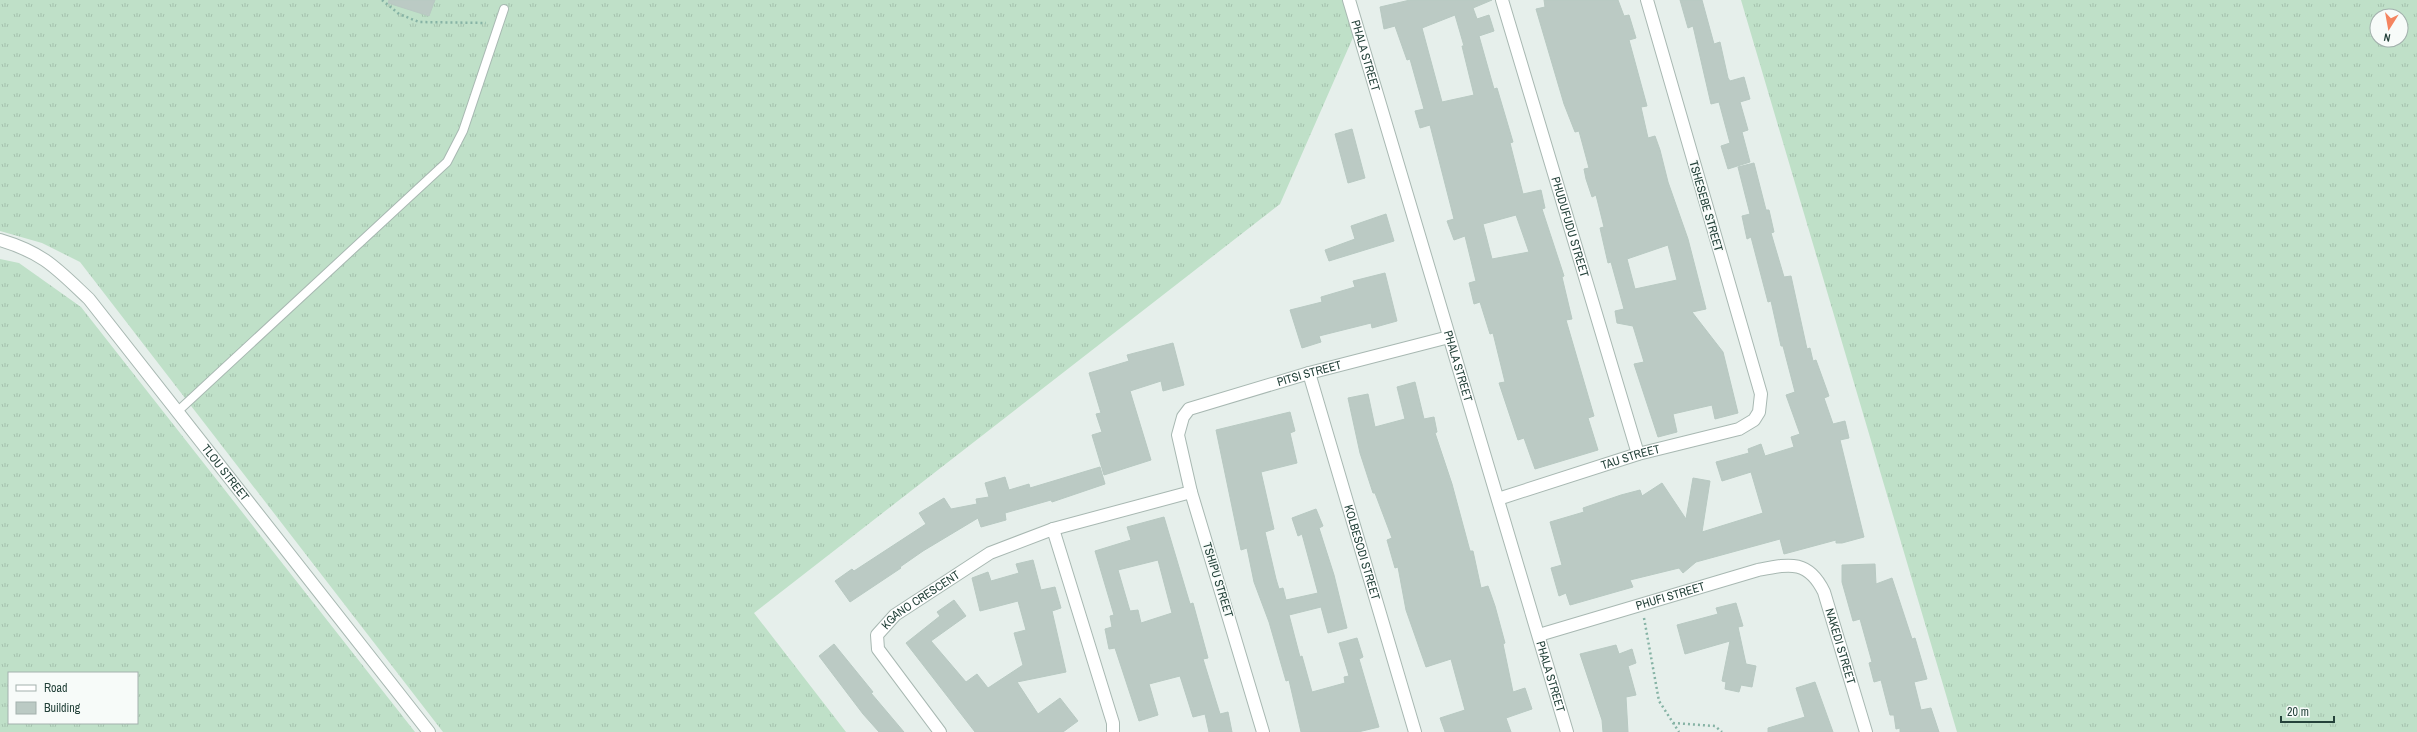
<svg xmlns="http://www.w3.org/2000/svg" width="2417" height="732" viewBox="0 0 2417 732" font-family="'Archivo Narrow',sans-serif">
  <defs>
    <pattern id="grass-tufts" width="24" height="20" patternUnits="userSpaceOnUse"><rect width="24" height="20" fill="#bfe0c8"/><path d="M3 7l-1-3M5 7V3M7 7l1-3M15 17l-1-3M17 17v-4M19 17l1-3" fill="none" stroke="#a4c1ad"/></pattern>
  </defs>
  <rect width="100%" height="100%" fill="#e6efeb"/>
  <path fill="url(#grass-tufts)" fill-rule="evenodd" d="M0,0H1350L1358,26L1280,204L754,613L846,732H443L80,262L42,243L0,231Z
    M1741,0H2417V732H1957ZM2377,16H2401V40H2377Z
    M0,259L19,263L81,307L415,732H0ZM9,673H137V723H9Z"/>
  <path fill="#bbcac4" stroke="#b8c9c2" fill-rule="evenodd" d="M389,0H435L429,16L388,3Z
    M1410,0H1492L1473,8L1477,19L1489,15L1494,31L1479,36L1494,89L1497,88L1513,142L1510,143L1523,194L1541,190L1545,208L1542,209L1564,276L1562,277L1572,319L1566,320L1594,416L1588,418L1598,450L1535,469L1524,438L1518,440L1499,383L1505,382L1493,333L1490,334L1480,302L1474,304L1469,283L1476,281L1465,236L1454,240L1447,221L1454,219L1430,125L1420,128L1415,111L1424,109L1410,59L1407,60L1395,26L1384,29L1380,7ZM1455,15L1464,46H1462L1474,95L1442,102L1422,28ZM1516,215L1529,252L1492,259L1483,224Z
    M1544,0H1618L1624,16L1629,15L1636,38L1629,40L1647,106L1641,107L1648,138L1655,136L1660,150L1668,182L1688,239L1706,309L1692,312L1723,352L1738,413L1715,419L1712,405L1673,414L1677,432L1658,437L1634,364L1644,362L1633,326L1617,323L1615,311L1624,309L1611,262L1608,263L1600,228L1604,227L1596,195L1592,197L1586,179L1584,169L1589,168L1579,131L1575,132L1564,104L1536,9L1545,7ZM1668,245L1677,280L1635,289L1627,259Z
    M1680,0H1702L1714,44L1720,42L1728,78L1730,81L1744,77L1750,99L1740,102L1748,130L1742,132L1750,162L1728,169L1721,146L1730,143L1719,102L1711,104L1693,26L1688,28Z
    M1352,129L1365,178L1348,183L1335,134Z
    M1754,163L1766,210H1769L1774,232L1771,233L1784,277L1791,276L1807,349L1810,348L1813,361L1816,360L1829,396L1824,398L1833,424L1845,421L1849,438L1840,440L1864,537L1842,543H1836V540L1784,554L1780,539L1696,562L1683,573L1679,568L1630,580L1633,587L1570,605L1566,593L1559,596L1551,568L1562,565L1550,522L1584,512L1583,508L1621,495L1640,490L1642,496L1662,483L1686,519L1693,478L1710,481L1702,532L1763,513L1751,472L1722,481L1716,462L1749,453L1748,449L1761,444L1765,456L1794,447L1791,437L1800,434L1786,395L1795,392L1783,346H1781L1771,301L1768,302L1751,237L1747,239L1742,216L1750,214L1738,167Z
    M1386,214L1394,241L1329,261L1325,250L1355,239L1351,226Z
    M1385,273L1397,321L1372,328L1371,323L1319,336L1321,342L1302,348L1290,310L1322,302L1321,297L1355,287L1353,281Z
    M1173,343L1184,385L1163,391L1161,381L1130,391L1151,460L1104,475L1092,435L1102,432L1096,414L1101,413L1089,373L1129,361L1127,355Z
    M1415,382L1424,419L1434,417L1437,432L1435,433L1452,484L1470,551H1473L1481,588L1488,586L1495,606L1505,643L1503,644L1513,692L1525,688L1532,709L1506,718L1511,732H1445L1440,718L1465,710L1451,659L1426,667L1406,610L1398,567L1395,568L1387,540L1392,538L1375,493H1373L1360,453L1348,398L1368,394L1375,427L1405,419L1397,387Z
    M1290,412L1295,431L1290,433L1297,463L1261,472L1274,529L1265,532L1276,579L1279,589L1283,588L1286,600L1318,593L1302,534L1298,536L1292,518L1316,509L1323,526L1319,528L1334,575L1347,628L1328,633L1321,607L1289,615L1300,657L1302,656L1312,692L1345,683L1344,677L1349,676L1339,643L1357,638L1363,657L1359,659L1379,727L1358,732H1301L1289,680L1286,681L1269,622L1254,582L1247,548L1241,550L1216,430Z
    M1100,467L1105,484L1052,502L1051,500L1005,513L1006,520L981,527L978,518L923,551L900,567L901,568L850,602L835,581L852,569L854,571L926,524L919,513L944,498L951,509L977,504L976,499L989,497L985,483L1005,477L1009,490L1029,484L1030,488Z
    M1164,517L1190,604L1193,603L1208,658L1203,659L1220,714L1228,712L1232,732H1209L1205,714L1193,717L1180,676L1149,684L1158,715L1139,721L1115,648L1109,649L1105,629L1112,627L1110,616L1114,615L1095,551L1131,540L1127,527ZM1158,560L1172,613L1141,623L1138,610L1130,611L1118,570Z
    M1033,560L1041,590L1055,587L1061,608L1052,611L1066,672L1017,682L1038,714L1060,698L1078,721L1063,732H975L906,643L940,616L937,612L954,600L966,616L931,641L966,682L977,674L988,688L1023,665L1014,633L1026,630L1018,601L980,611L972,578L988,572L991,581L1019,573L1016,564Z
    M1875,564L1876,584L1892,578L1912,639L1915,638L1927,679L1914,682L1921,710L1931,708L1939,732H1900V728L1896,729L1894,715H1890L1881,680L1874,682L1869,663L1872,662L1860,619L1853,621L1842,582V565Z
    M1736,603L1743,626L1738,627L1746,664L1756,666L1752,687L1741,685L1739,692L1725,689L1726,682L1722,681L1730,641L1685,654L1677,625L1718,614L1716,608Z
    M834,644L873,692L871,693L904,732H879L863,714L819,656Z
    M1616,645L1619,654L1632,649L1636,663L1628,666L1636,695L1626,697L1628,732H1603L1602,720L1580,654Z
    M1815,682L1833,732H1768V728L1805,717L1796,688Z"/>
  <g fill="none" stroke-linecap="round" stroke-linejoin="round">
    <defs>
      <path id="service" d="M178,411L447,162L463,131L504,9"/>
      <g id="minor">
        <path id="s1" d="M1349,0L1567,732"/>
        <path id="s2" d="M1502,0L1638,454"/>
        <path id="s3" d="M0,240C44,253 57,269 89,299L429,732"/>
        <path id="s4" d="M1309,373L1415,732"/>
        <path id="s5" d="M1498,499L1638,454L1739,429L1754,420L1759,412L1761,394L1647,0"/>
        <path d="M1053,529L1113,723V732"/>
        <path id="s6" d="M1539,635L1758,570C1789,564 1808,559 1824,592L1866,732"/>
        <path id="s7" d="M940,732L878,649L877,635L895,615L990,553L1053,529L1191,492"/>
        <path id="s8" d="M1263,732L1191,492L1178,435L1183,417L1189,409L1309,373L1449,337"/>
      </g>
    </defs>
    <use href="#service" stroke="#a8b8b2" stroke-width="10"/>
    <use href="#minor" stroke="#a8b8b2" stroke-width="14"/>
    <path stroke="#86b3a5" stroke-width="2.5" stroke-dasharray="2 3" stroke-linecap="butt" d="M382,0L399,14L419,22L486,23
      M1644,618L1659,701L1679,732
      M1673,723L1715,726L1722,732"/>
    <use href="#service" stroke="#fff" stroke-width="8"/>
    <use href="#minor" stroke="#fff" stroke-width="12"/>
  </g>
  <g text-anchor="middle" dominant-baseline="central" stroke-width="3" stroke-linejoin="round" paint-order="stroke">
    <g font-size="12" fill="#24423a" stroke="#f7fbf9">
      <text stroke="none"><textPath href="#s1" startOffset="58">PHALA STREET</textPath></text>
      <text transform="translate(1706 206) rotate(74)">TSHESEBE STREET</text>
      <text stroke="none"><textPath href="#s2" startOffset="237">PHUDUFUDU STREET</textPath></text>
      <text stroke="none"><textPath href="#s1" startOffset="382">PHALA STREET</textPath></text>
      <text stroke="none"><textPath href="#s8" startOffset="463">PITSI STREET</textPath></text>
      <text stroke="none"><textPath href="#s5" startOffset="139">TAU STREET</textPath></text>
      <text stroke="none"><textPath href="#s3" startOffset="329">TLOU STREET</textPath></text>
      <text stroke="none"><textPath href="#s4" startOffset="187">KOLBESODI STREET</textPath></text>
      <text transform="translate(1218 580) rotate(73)">TSHIPU STREET</text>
      <text stroke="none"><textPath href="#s6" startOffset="137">PHUFI STREET</textPath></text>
      <text stroke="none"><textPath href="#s7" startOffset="174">KGANO CRESCENT</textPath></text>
      <text stroke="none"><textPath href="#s6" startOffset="363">NAKEDI STREET</textPath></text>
      <text stroke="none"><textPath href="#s1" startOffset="706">PHALA STREET</textPath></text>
    </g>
  </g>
  <rect x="8" y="672" width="130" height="52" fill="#f7fbf9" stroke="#a3b1ad"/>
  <rect x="16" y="685" width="20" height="6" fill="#ffffff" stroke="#a3b1ad"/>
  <text x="44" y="692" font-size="12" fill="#24423a">Road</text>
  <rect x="16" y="702" width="20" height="12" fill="#bbcac4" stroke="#a3b1ad"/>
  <text x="44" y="712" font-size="12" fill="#24423a">Building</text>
  <g transform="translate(2389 28) rotate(191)"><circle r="19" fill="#f7fbf9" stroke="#a3b1ad"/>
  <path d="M0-3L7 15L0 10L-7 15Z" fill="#f4845f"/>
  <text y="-6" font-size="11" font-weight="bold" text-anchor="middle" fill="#24423a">N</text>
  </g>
  <path d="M2281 716v6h53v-6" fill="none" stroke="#24423a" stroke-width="2"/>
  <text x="2287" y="716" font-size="12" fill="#24423a" stroke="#f7fbf9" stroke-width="3" paint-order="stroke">20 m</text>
</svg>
